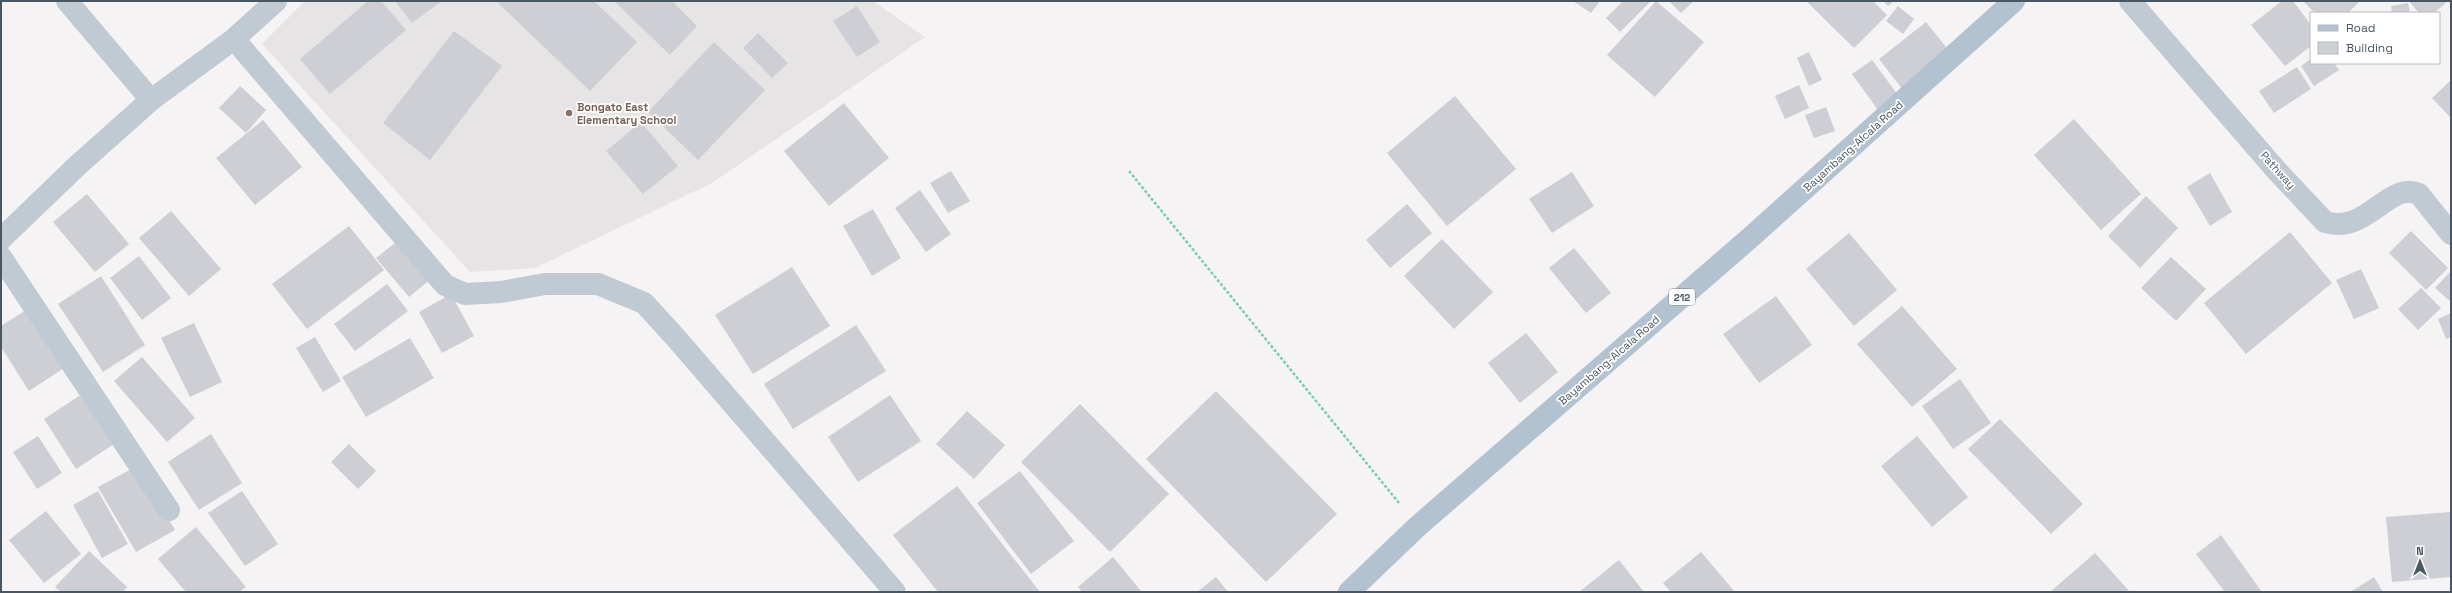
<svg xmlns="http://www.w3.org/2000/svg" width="2452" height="593" viewBox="0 0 2452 593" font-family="'Space Grotesk',sans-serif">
  <rect width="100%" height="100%" fill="#f5f3f3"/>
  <path fill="#e6e4e5" d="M305,1H873L925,37L712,183L535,268L470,272L262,44Z"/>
  <path fill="#cdcfd5" d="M368,1H381L406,30L330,94L300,59Z
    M395,1H442L412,23Z
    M496,1H594L637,42L590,91Z
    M614,1H672L697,26L670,55Z
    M1573,1H1600L1591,13Z
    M1623,1H1651L1620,32L1606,18Z
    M1656,1L1704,42L1655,97L1607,55Z
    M1669,1H1694L1681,13Z
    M1806,1H1873L1887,15L1854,48Z
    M1883,1H1894L1888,6Z
    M2282,1H2293L2311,25V46L2285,66L2251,25Z
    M2303,1H2360L2348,13H2315Z
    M2409,1H2448L2434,13H2419Z
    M2408,3L2410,13H2392L2391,6Z
    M857,6L880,42L857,57L833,21Z
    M1898,6L1914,19L1903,34L1886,21Z
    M1926,22L1950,52L1903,90L1879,59Z
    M454,31L502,66L430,160L383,123Z
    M758,33L788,63L772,78L743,48Z
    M714,42L765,90L698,160L648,112Z
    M1809,52L1822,80L1809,86L1797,58Z
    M2311,59V63H2334L2339,70L2314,86L2301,66Z
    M1872,60L1898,95L1878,110L1852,74Z
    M2297,67L2311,89L2274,113L2259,91Z
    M2451,80V118L2432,98Z
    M1799,85L1809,108L1785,119L1775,96Z
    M240,86L266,110L246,133L219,108Z
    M1455,96L1516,169L1447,226L1387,153Z
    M844,103L889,158L829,206L784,151Z
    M1826,107L1835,131L1814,138L1805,115Z
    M2074,119L2141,194L2101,230L2034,155Z
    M263,120L302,167L255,205L216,158Z
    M641,122L678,166L643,194L606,151Z
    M951,171L970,201L948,213L930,183Z
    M1572,172L1594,206L1552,233L1529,199Z
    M2210,173L2232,212L2210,226L2187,187Z
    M920,190L951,234L926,252L895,208Z
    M87,194L129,244L95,272L53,222Z
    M2146,196L2178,228L2140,268L2108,236Z
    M1407,204L1432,233L1390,268L1366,240Z
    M873,209L901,258L872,276L843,226Z
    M171,211L221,269L189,296L139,238Z
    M349,226L384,270L307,329L272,284Z
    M2411,231L2448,268L2426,290L2389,253Z
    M2290,232L2332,283L2246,354L2204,303Z
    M1849,233L1897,290L1854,326L1806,269Z
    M1442,239L1493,292L1454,329L1404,276Z
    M399,240L431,279L409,297L376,258Z
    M1574,248L1611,293L1586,313L1549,268Z
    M139,256L171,298L142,320L110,278Z
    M2171,257L2206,289L2176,321L2141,288Z
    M792,267L830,326L753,374L715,315Z
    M2361,269L2379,308L2354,319L2336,280Z
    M2451,271V302L2435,288Z
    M101,276L145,345L103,372L58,304Z
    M387,284L408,311L355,351L334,324Z
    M2421,288L2441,308L2418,330L2398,309Z
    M451,294L474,336L442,353L419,312Z
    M1776,296L1812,345L1759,383L1723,334Z
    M1902,306L1957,369L1912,407L1857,344Z
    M29,308L67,366L29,391L1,347V326Z
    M2451,313V337L2446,339L2438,319Z
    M194,323L222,382L190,397L161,338Z
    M856,325L886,371L793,429L764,384Z
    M1526,333L1558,372L1520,403L1488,363Z
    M315,337L341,381L323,392L296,348Z
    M410,338L434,378L366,417L342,377Z
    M142,357L195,418L167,442L114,381Z
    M1960,379L1991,423L1953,449L1922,406Z
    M1216,391L1337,514L1266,582L1146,459Z
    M82,394L114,444L76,469L44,419Z
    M890,395L921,441L858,482L828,437Z
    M1080,404L1169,494L1110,552L1021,462Z
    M967,411L1005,445L974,479L936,444Z
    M2000,419L2083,504L2051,534L1968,449Z
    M211,434L242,483L199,510L168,462Z
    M38,436L62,473L37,489L13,452Z
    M1917,436L1968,497L1932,527L1881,466Z
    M349,444L376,471L358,489L331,462Z
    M137,466L175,530L136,552L98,487Z
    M1020,471L1074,541L1031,574L977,503Z
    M957,486L1040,592H938L893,535Z
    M98,491L128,544L102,558L73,505Z
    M242,491L278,544L245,566L208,513Z
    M46,511L81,554L44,583L9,540Z
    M2451,512V577L2392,582L2386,517Z
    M196,527L246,587L239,592H186L158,559Z
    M2221,535L2262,592H2225L2196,554Z
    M89,551L127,587L123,592H61L55,587Z
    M1701,552L1735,592H1671L1663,583Z
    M2095,553L2130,592H2050Z
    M1113,557L1142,592H1082L1078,587Z
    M1619,560L1644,592H1579Z
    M1216,577L1228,592H1197Z
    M2374,577L2383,592H2350Z"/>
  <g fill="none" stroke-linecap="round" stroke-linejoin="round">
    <path stroke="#7ad0a6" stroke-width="2.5" stroke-dasharray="3 2" stroke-linecap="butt" d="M1129,171L1399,503"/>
    <path stroke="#c1cad2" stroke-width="22" d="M67,1L151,100
      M2130,1L2277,171L2325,222C2367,235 2389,180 2419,194L2451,234
      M234,39L276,1
      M1,239L78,165L151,100L234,39L445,285L465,294L501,292L545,284H598L644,303L676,338L895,592
      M1,257L169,510"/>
    <path stroke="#b3c2d1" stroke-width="22" d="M1349,592L1418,526L1751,237L2014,1"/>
  </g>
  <circle fill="#8d6e63" stroke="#fff" stroke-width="1.5" cx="569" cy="113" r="4"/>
  <g text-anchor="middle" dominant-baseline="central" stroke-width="3.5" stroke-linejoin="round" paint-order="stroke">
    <rect fill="#fff" stroke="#808990" stroke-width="1" x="1669" y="289" width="26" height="16" rx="3"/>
    <g font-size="10" font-weight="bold" fill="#4a5661">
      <text x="1682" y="297">212</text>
    </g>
    <g font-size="11" font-weight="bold" fill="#785e54" stroke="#fff" text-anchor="start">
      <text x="577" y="107">Bongato East<tspan x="577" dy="13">Elementary School</tspan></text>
    </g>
    <g font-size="11" fill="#4a5661" stroke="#fff">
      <text transform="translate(1853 146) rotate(-42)">Bayambang-Alcala Road</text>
      <text transform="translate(2278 170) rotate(48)">Pathway</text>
      <text transform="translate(1609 360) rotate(-41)">Bayambang-Alcala Road</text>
    </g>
  </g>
  <rect width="2452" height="593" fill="none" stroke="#4a5661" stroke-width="4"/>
  <rect x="2310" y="12" width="130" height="52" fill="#ffffff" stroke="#b7bbc0"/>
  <rect x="2318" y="25" width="20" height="6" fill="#b3c2d1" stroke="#b7bbc0"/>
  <text x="2346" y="32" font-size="12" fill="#4a5661">Road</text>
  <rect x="2318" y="42" width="20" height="12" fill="#cdcfd5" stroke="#b7bbc0"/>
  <text x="2346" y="52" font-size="12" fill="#4a5661">Building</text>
  <g transform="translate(2420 561)" stroke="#ffffff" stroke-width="3" paint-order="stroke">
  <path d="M0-3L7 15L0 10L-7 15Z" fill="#4a5661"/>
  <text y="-6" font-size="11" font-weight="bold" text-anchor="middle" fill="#4a5661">N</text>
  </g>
</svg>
